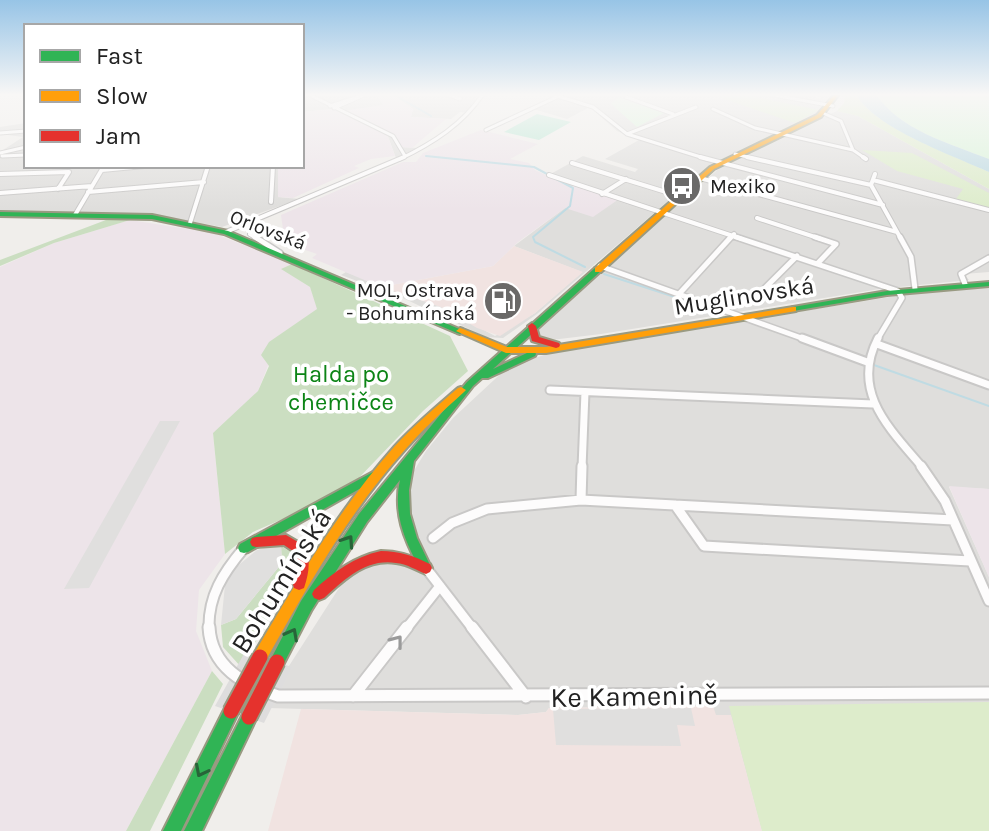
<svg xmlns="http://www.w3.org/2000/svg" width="989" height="831" viewBox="0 0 989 831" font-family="Karla,sans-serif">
  <rect width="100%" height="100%" fill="#f0eeeb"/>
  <path fill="#dfdedc" d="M302,94H376L384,105L345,112L395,135L401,147L417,148L396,158L387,134L333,109L302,112Z
    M392,94H479V100L470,113L460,112L451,119L411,117L413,109Z
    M544,94H810L820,99L821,94L833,96L829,105L812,118L711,164L537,314L503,338L486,337L405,299L341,275L346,272L441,307L495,336L535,313L582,272L514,246L565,208L571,187L547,176L583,156L635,172L638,169L605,159L639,140L617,131L590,107L567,119L530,108L552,98Z
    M837,111L858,116L989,189V272L964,274L969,280L880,289L601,334L551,340L537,336V329L724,164Z
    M26,123V166H278V197L299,199L222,227L151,214L0,212V152L23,137L0,134V127Z
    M989,287V489L949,487L989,577V831H762L731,716H715L712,706L549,708L546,712L518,715L268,708L287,669L348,574L360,566L382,561L401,563L422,572L432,565L414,535L407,510V493L412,474L426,451L453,418L508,367L553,352L908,294Z"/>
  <path fill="#f1e3e1" d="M514,246L583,272L535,313L500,336L477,328L441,307L381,287L493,266Z
    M713,706L716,715H731L762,831H268L301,709L518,715L546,712L549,708Z"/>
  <path fill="#ede4e9" d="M376,94H392L413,109L411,117L446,119L412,148L401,147L395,135L343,111L383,105Z
    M333,109L387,134L395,156L371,159L354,166L359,168L293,198L278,197V166H302V112Z
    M481,130L538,144L510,159L529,163L535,170L571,187L575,185L619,199L593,217L565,208L518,242L493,266L381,287L312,258L317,254L285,243L281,215L403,162H416L423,153Z
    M130,220L213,233L292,264L282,269L310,287L318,309L280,335L258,391L213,434L225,554L199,590L196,631L212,671L126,831H0V267L54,243Z
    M949,486L989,489V577L988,575Z"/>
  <path fill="#ddeccb" d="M741,94L819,110L795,123L713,95Z
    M845,94H856C874,128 954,155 989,172V189L858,116L837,111L844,103Z
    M862,150L912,153L989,193V209L956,199L963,189L897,171Z
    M989,702V831H762L729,706Z"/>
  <path fill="#cbdec1" d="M106,220H130L54,243L0,266V260Z
    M292,264L450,336L468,371L423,411L354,483L333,497L253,532L225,554L213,433L258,391L269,366L261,355L269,342L317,309L310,287L281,269Z
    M281,546L294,554L296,573L241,667L223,647L221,625L236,619L282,563Z
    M212,671L223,684L150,831H126Z"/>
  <path fill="#daf5da" d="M876,94H989V159C951,144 899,130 876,94Z
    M618,97L664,113L637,127L611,104Z"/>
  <path fill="#b7e6d2" d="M537,114L571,122L539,140L504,132Z"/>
  <path fill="#e0dfde" d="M160,421H180L89,588L64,589Z
    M270,546H281L282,563L236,619L221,625L225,585L235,568L257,550Z
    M691,708L695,726L677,725L681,746L556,745L553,709Z"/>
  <path fill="#bfdbe3" d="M856,94H876C899,130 951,144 989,159V172C954,156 874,128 856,94Z"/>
  <path fill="#dedddd" d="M245,652L292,667L264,723L215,706Z"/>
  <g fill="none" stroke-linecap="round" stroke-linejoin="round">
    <path stroke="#bfdbe3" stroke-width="2" d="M393,94L431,116
      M426,156L534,167L573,188L570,206L533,237L535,242L585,267
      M604,274L718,311
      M874,365L989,406"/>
    <defs>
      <path id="street-far5" d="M308,94L393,136L405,156
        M446,94L460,99
        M551,94L593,107L627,134L707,159
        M768,94L833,106
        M626,97L673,114
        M330,106L364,95L334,108
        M713,109L755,128L853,150
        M825,114L841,121L853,150L866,159
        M486,130L559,96
        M0,133L26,131
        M627,134L696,107
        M0,153L26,147
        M735,154L756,159
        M2,156L26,155
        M400,159C433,143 463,124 483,94"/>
      <path id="street-far4" d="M700,157L883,205
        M747,157L871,185
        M863,157L866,159
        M572,163L679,196
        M102,170L144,166
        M0,174L69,172L58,189
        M875,174L871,185L901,239
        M549,175L742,239
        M700,178L897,232
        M873,180L989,210
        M88,192L204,182
        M0,193L92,186
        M602,194L626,179
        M271,202L273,166
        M75,215L104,166
        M757,218L821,239
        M258,220L250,234L258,239
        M190,223L208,166
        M226,232L404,157
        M729,239L734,234"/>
      <path id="street-far3" d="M255,237L280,253
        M736,237L898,291L902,298L877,340
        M815,237L836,244L818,263
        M900,237L911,257L915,289
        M600,266L807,340
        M965,284L961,274L989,258
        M679,294L731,237
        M752,301L797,256"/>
      <path id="street-far2" d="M802,338L867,362
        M878,338C850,392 890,429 923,468
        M877,344L989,385
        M550,390L873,404
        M582,468L585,392"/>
      <path id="street-far1" d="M921,466L945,501L989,601
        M581,500L582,466
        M675,505L704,546L970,561
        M433,538L452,523L487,509L581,500L953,520
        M426,568L473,629
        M209,629C208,596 223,573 244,548
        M406,629L440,586"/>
      <path id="street" d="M209,627C211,667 244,685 278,696L989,693
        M472,627L526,697
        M353,696L407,627"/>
      <path id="fast" d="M0,212L152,215L228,231L464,331L460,334L457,333L224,234L152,219L0,216Z
        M595,268H601L602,270L493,369L529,352H535L536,354L535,356L488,378H482L473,386L414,461L409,490L410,514L417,538L429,563L427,567L423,569L419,567C404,539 393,513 400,480L367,522L311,611L282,667L277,669L272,667L270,662L272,657L301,601L359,514L467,382Z
        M989,282V286L887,295L793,311L789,309L793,307L887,291Z
        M373,472L377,473L379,476L377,479L248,552L244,553L240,552L238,548L240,544Z
        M231,703L236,706L239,711L181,831H163L226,706Z
        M249,709L254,712L257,717L202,831H184L244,712Z"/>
      <path id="slow" d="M835,94H839L821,117L714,169L601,272H595V268L710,167L817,115Z
        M793,307H796V311L546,353H506L456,331L460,328L463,329L507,347H546Z
        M461,387L466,390L464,392C443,411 422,430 403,452C347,515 306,589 265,662L260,664L255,662L253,657L255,652C297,581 339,509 394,447C414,425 436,407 458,388Z"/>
      <path id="jam" d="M532,323L536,326L539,337L559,343L560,345L559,347L556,348L532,341L528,326Z
        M286,535L305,546C311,561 309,573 304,588L299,590L294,588L293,584L298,563L296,553L284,545L256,547L252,546L250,542L252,538L256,537Z
        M381,551C399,551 414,556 430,564L432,568L430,572L426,574C416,570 407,564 396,563C366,558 344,580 324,598L319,600L314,598L312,594L314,590C335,571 354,557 381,551Z"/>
    </defs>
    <use href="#street-far5" stroke="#c9c8c7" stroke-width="5"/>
    <use href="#street-far4" stroke="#c9c8c7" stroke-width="6"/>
    <use href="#street-far3" stroke="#c9c8c7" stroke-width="8"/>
    <use href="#street-far2" stroke="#c9c8c7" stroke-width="11"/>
    <use href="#street-far1" stroke="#c9c8c7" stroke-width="13"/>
    <use href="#street" stroke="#c9c8c7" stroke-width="15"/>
    <use href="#fast" stroke="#999a82" stroke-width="4"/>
    <use href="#slow" stroke="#999a82" stroke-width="4"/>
    <use href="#jam" stroke="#999a82" stroke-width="4"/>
    <use href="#street-far5" stroke="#fdfcfc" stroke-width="3"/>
    <use href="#street-far4" stroke="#fdfcfc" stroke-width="4"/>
    <use href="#street-far3" stroke="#fdfcfc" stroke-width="5"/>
    <use href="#street-far2" stroke="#fdfcfc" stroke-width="7"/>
    <use href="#street-far1" stroke="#fdfcfc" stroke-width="9"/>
    <use href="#street" stroke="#fdfcfc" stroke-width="11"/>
    <use href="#fast" fill="#30b455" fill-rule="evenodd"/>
    <use href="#slow" fill="#ff9f0a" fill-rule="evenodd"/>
    <use href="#jam" fill="#e5322d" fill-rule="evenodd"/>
    <defs>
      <path id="jam-bridge" d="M231,711L260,657
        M249,717L277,662"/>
    </defs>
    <use href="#jam-bridge" stroke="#999a82" stroke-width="19" stroke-linecap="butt"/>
    <use href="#jam-bridge" stroke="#e5322d" stroke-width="15"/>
  </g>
  <defs><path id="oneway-chevron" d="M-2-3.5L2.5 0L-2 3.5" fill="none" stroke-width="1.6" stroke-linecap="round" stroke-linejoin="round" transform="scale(2)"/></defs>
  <g stroke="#286439">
    <use href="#oneway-chevron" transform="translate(348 541) rotate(-56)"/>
    <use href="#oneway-chevron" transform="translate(292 634) rotate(-62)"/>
    <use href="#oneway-chevron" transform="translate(201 771) rotate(117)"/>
  </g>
  <use stroke="#9a9a9a" href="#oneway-chevron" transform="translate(397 641) rotate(-52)"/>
  <linearGradient id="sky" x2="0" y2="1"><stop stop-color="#97c4e6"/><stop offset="0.45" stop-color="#f8f7f6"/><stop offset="1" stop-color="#f8f7f6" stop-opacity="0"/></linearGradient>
  <rect width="989" height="210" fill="url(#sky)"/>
  <defs>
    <symbol id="bus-disc" viewBox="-11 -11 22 22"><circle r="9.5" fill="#6a6968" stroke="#fff"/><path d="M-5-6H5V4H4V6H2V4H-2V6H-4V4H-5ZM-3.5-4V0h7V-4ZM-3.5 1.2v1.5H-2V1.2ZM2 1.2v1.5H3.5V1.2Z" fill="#fff"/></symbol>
    <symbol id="fuel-disc" viewBox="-11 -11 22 22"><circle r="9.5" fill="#6a6968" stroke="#fff"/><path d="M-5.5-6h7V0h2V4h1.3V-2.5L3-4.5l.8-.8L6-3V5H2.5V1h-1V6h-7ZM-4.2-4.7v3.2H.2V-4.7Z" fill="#fff"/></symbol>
  </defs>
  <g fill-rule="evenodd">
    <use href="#bus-disc" x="660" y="164" width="44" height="44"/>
    <use href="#fuel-disc" x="481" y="279" width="44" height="44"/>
  </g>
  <g text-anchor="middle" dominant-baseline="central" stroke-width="7" stroke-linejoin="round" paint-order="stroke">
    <g font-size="20" fill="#222" stroke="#fff" text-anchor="start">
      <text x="710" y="186">Mexiko</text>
      <text x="475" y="290" text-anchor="end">MOL, Ostrava<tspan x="475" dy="23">- Bohumínská</tspan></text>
    </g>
    <g font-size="20" fill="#222" stroke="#fff">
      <text transform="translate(268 230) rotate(21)">Orlovská</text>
    </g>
    <g font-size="24" fill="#222" stroke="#fff">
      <text transform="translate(744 296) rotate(-9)">Muglinovská</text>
    </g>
    <g font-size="24" fill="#0c8416" stroke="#fff">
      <text x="341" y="374">Halda po<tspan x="341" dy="28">chemičce</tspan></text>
    </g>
    <g font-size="28" fill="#222" stroke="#fff">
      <text transform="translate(281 581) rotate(-58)">Bohumínská</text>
      <text transform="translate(634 696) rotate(-1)">Ke Kamenině</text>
    </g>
  </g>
  <rect x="24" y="24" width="280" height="144" fill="#ffffff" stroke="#a7a7a7" stroke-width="2"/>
  <rect x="40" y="50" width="40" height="12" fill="#30b455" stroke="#a7a7a7" stroke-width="2"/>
  <text x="96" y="64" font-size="24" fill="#222222">Fast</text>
  <rect x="40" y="90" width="40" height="12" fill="#ff9f0a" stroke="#a7a7a7" stroke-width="2"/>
  <text x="96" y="104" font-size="24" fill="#222222">Slow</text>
  <rect x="40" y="130" width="40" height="12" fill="#e5322d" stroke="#a7a7a7" stroke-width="2"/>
  <text x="96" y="144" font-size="24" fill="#222222">Jam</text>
</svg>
